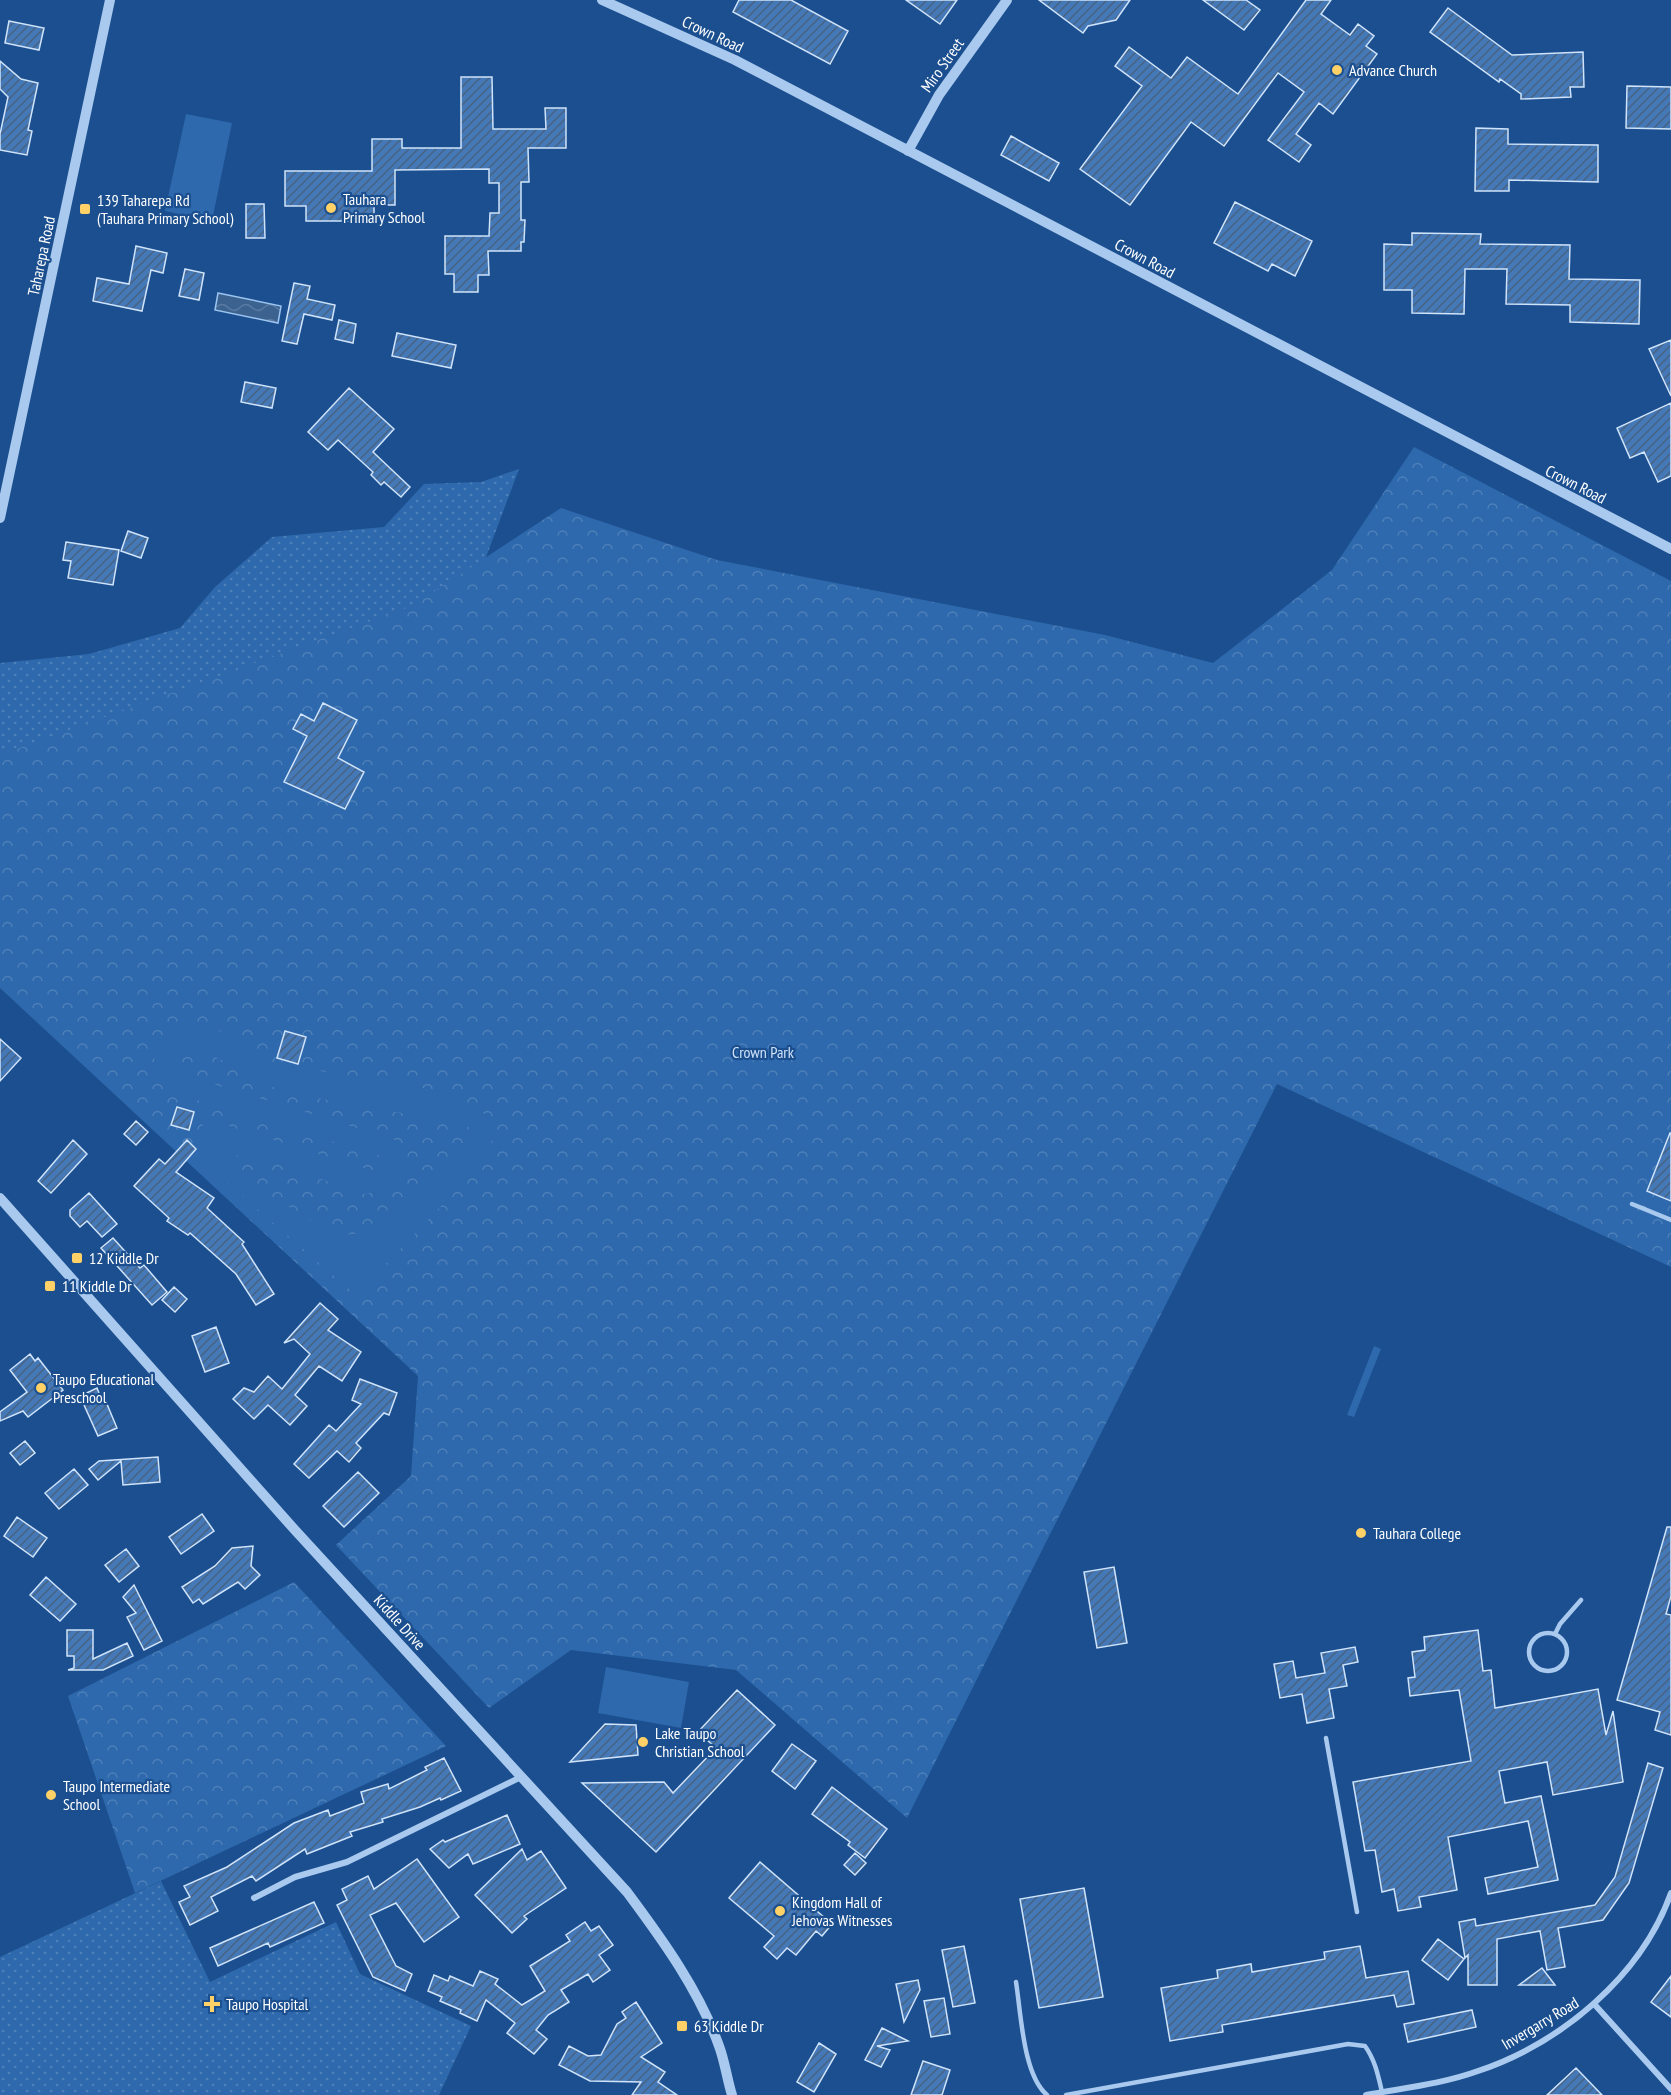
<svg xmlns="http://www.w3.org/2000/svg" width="1671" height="2095" viewBox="0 0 1671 2095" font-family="'PT Sans Narrow',sans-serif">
  <defs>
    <pattern id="grass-dots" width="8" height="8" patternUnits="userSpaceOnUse" patternTransform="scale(1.5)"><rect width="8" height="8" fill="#2e69ad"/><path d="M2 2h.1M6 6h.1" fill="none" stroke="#4d80b9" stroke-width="1.8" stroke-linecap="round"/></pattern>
    <pattern id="forest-crowns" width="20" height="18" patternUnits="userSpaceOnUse" patternTransform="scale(1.5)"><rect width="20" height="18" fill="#2e69ad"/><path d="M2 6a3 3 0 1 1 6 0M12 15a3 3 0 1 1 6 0" fill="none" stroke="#4d80b9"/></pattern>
    <pattern id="water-waves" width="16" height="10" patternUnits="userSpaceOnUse" patternTransform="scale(1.5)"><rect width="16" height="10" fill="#3c6290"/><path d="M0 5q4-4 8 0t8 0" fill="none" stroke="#597aa1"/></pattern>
    <pattern id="building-hatch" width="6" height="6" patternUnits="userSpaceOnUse" patternTransform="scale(1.5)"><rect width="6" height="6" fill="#4478b7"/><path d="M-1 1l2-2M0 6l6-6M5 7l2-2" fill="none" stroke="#486282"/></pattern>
  </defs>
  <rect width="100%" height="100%" fill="#1b4f8f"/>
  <path fill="url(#grass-dots)" d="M519,469L479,576L423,629L0,793V663L89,654L180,628L215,587L272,537L384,527L424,484L481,482Z
    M161,1881L210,1982L336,1922L360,1974L471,2026L439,2095H0V1957Z"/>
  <path fill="url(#forest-crowns)" d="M1414,447L1671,581V1267L1277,1084L907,1818L736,1670L571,1650L489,1708L336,1545L411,1476L418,1376L0,988V755L412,606L561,508L717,560L1105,635L1213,663L1332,570Z
    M294,1582L446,1746L135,1893L68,1696Z"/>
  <path fill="#2e69ad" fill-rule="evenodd" d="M186,114L232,123L212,221L165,211Z
    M185,1020L212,1026L257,1056L278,1064L452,1093L486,1115L493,1128L490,1155L356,1295L198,1157L191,1148L206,1119L373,1171L378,1169L382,1158L376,1153C317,1137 257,1123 200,1101C191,1097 177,1094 170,1088C141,1062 156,1035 185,1020ZM189,1048L206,1052L283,1092L465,1124L471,1129L468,1140L449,1160L361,1233L337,1236L249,1183L234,1168L238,1150L364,1194L397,1187L405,1180L410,1170L409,1160L405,1150L398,1141L184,1075L178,1064L180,1054Z
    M1374,1346L1381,1349L1354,1417L1347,1415Z
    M606,1667L689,1682L681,1728L598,1713Z"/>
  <path fill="url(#water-waves)" stroke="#9cc4f0" stroke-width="1.5" d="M218,293L281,306L278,323L215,310Z"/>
  <path fill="url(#building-hatch)" stroke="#cfe3fa" stroke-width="1.5" d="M739,0H791L848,31L830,64L733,12Z
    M906,0H957L940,24Z
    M1039,0H1130L1116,20L1088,26L1083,33Z
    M1203,0H1246L1260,10L1244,30Z
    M1306,0H1331L1321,14L1350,35L1358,24L1374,36L1366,46L1377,54L1333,114L1319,103L1296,134L1311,145L1299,162L1268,140L1304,92L1278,73L1224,146L1191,122L1130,205L1080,169L1142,86L1115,66L1129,47L1171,78L1187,57L1238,94Z
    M1448,8L1512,55L1583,52L1584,87H1570L1571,97L1521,99V94L1500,79L1499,82L1430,32Z
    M9,21L44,28L39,50L5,43Z
    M0,61L21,79L38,83L28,130L32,131L27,155L0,150V134L8,97L0,89Z
    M461,77H492L493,129H546L545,108H566V148H528L529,182H521V220H525L524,242H521V251H488L489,275H478V292H454V274H445V236H489L490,213H499V183H489V169L395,170V205H374V221H306V206H285V171H372V139H402V148H461Z
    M1627,86L1671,87V129L1626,128Z
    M1476,128L1508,129V144L1598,145V182L1509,180V191H1475Z
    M1011,136L1059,163L1049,181L1001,155Z
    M1235,202L1312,241L1295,276L1272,264L1268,271L1214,243Z
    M246,204H264L265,238H246Z
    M1412,233L1481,234L1480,244L1570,245L1569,279L1640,280L1639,324L1570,322V305L1506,304L1507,269H1465L1464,314L1412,313V290H1384V244L1412,245Z
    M136,246L167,253L163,273L151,270L142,311L93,301L97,278L129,284Z
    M185,269L204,273L199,300L179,296Z
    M294,283L310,286L307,299L335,305L332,320L304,314L297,344L282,341Z
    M339,320L356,324L353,343L335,339Z
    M397,333L456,345L451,368L392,356Z
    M1671,340V396L1649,349Z
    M245,382L276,388L272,408L241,402Z
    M349,388L394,429L373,452L410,487L401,497L384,482L381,485L371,475L373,472L338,440L328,450L308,432Z
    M1671,403V476L1658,482L1644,452L1630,458L1617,428Z
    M128,531L148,538L141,558L121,551Z
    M66,542L119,550L113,585L68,578L71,561L63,560Z
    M323,703L357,720L338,758L364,772L345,809L284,782L307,736L293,729L301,714L314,721Z
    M285,1031L306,1037L298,1064L277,1058Z
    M0,1039L21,1058L0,1081Z
    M177,1107L194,1112L189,1130L171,1125Z
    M136,1121L148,1132L136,1145L124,1134Z
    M1670,1133H1671V1201L1647,1191Z
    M73,1140L87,1154L51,1193L38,1181Z
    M187,1140L196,1149L176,1172L214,1198L207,1208L244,1242L242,1244L274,1294L256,1305L236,1274L190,1233L188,1235L167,1221L169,1218L134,1186L159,1159L165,1164Z
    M89,1193L117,1224L102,1237L87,1221L80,1227L70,1216V1210Z
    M113,1238L140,1268L144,1265L167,1292L152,1305L101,1248Z
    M174,1287L187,1299L175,1312L162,1300Z
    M320,1303L338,1319L328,1330L361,1352L342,1381L319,1366L295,1395L307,1406L290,1425L268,1405L254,1419L233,1399L244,1388L254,1392L268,1376L282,1389L310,1354L294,1339L284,1343Z
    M216,1327L229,1363L205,1372L192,1336Z
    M30,1354L35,1361L38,1358L63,1390L28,1417L23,1411L0,1421V1412L27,1392L10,1370Z
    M360,1379L397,1393L389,1415L384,1413L356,1443L361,1448L349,1462L337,1451L309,1478L294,1464L329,1425L336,1431L361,1404L352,1400Z
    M97,1388L101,1398L104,1397L117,1428L98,1436L80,1396Z
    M25,1441L35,1453L20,1465L10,1453Z
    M158,1457L160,1482L123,1485L121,1461L98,1480L89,1469L99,1461Z
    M74,1469L88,1485L59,1509L45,1493Z
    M358,1472L379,1493L344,1527L323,1506Z
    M202,1514L214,1531L181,1554L169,1537Z
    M17,1517L47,1538L33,1557L4,1536Z
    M1667,1527H1671V1596L1666,1614L1671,1615V1735L1655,1730L1660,1712L1617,1700Z
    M253,1546L251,1566L260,1575L245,1589L238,1582L203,1604L199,1599L193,1603L182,1587L215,1566L232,1548Z
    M126,1549L139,1566L119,1582L105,1565Z
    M1114,1567L1127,1643L1097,1648L1084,1572Z
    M46,1577L76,1604L60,1621L30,1595Z
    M134,1585L162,1641L144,1650L127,1617L136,1613L123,1597Z
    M67,1630H93V1659L127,1643L133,1656L103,1670H68L74,1668V1656H67Z
    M1478,1630L1483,1671L1491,1670L1495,1708L1598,1689L1606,1735L1613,1711L1623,1782L1553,1795L1547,1762L1499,1771L1505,1803L1541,1796L1558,1880L1488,1894L1485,1878L1538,1867L1528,1821L1448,1837L1457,1890L1419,1897L1421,1907L1398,1911L1394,1889L1382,1892L1375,1850L1365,1851L1353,1782L1471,1761L1459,1690L1410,1696L1408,1678L1415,1677L1412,1652L1425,1650L1424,1637Z
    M1355,1647L1358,1662L1343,1665L1347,1686L1329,1689L1334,1718L1307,1723L1302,1694L1280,1698L1274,1664L1293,1661L1296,1678L1325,1673L1321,1653Z
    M737,1690L775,1725L656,1852L582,1783L664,1782L673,1793L716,1748L698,1732Z
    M605,1724L636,1725L638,1755L570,1762Z
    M792,1744L816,1761L795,1789L772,1771Z
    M444,1758L461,1791L441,1800L440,1798L420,1807L382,1819L383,1822L350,1832L352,1836L307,1854L305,1849L256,1881L252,1876L211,1897L218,1911L190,1925L179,1902L190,1897L184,1886L227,1867L294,1823L328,1810L330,1816L364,1803L361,1792L388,1784L389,1789L427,1770L425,1767Z
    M1648,1763L1663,1768L1629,1883L1603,1920L1558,1928L1565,1967L1547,1970L1540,1931L1497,1939V1985H1468V1955L1465,1958L1459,1922L1475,1919L1476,1926L1595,1905L1615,1877Z
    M832,1787L887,1829L865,1858L848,1845L850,1842L812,1814Z
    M507,1815L520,1844L473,1864L468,1854L449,1868L430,1849L443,1840L445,1842Z
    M522,1849L527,1860L541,1851L566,1888L524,1916L527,1919L512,1933L475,1895Z
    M855,1853L866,1863L855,1875L844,1865Z
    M417,1859L459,1917L424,1942L396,1903L370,1915L396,1966L412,1974L405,1991L373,1977L337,1905L347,1900L342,1889L368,1876L374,1889Z
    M760,1862L832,1924L822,1936L816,1931L796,1955L787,1948L777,1959L764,1947L774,1936L729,1898Z
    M1084,1888L1103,1997L1039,2008L1020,1899Z
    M314,1902L324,1923L270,1947L268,1943L218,1966L210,1948Z
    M585,1922L591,1931L599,1926L613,1945L599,1955L610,1970L593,1982L588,1974L561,1990L569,2002L548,2015L536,2030L547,2039L534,2054L507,2033L515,2023L486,2000L477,2021L460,2013L461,2010L440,2001L442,1997L428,1991L434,1975L448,1981L450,1976L473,1986L480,1971L498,1979L495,1984L522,2005L545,1991L530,1966L570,1941L566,1935Z
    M1438,1939L1464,1959L1448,1980L1422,1960Z
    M964,1946L975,2003L953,2007L942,1950Z
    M1360,1946L1366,1978L1408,1971L1414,2004L1397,2007L1394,1995L1222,2025L1223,2032L1170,2041L1161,1988L1218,1978L1217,1970L1251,1964L1252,1972L1325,1959L1324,1952Z
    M1542,1968L1555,1985H1519Z
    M1671,1976V2017L1651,2002Z
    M918,1980L920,1990L904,2022L896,1984Z
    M944,1998L950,2034L931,2037L924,2001Z
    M636,2002L662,2043L641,2057L665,2072L658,2082L677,2095H632L641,2082L590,2081L559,2065L569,2046L588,2056L601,2055L617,2024L626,2018L622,2012Z
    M1472,2010L1476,2027L1408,2042L1404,2024Z
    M882,2028L908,2041L877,2046L890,2050L881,2067L865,2060Z
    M819,2043L836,2054L814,2092L797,2082Z
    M923,2061L950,2070L942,2095H911Z
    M1576,2068L1602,2095H1547Z"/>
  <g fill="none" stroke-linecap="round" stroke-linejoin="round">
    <path stroke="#a9c9ee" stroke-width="4.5" d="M1632,1204L1671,1220
      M1529 1652a19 19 0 1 1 38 0a19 19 0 1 1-38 0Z
      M1555,1634L1560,1624L1581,1600
      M1326,1738L1357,1912
      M1016,1982C1021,2013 1023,2075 1047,2095
      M1066,2095L1348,2044L1365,2046C1375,2060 1378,2075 1382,2092"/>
    <path stroke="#a9c9ee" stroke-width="6" d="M254,1898L295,1877L347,1862L521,1777
      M1595,2005L1671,2089
      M1366,2095C1403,2088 1442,2084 1478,2071C1561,2043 1641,1977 1671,1893"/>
    <path stroke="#a9c9ee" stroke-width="10" d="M602,0L735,60L1671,549
      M908,151L939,95L1007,0
      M0,518L110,0
      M0,1198L294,1529L627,1892C662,1939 699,1990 719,2046C725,2062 727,2079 732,2095"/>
  </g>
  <g fill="#ffd166" stroke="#1b4f8f" stroke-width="2">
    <circle cx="1337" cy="70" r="6"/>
    <circle cx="331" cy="208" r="6"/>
    <rect x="79" y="203" width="12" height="12" rx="3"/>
    <rect x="71" y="1252" width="12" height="12" rx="3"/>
    <rect x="44" y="1280" width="12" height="12" rx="3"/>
    <circle cx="41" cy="1388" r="6"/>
    <circle cx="1361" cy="1533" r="6"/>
    <circle cx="643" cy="1742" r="6"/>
    <circle cx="51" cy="1795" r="6"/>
    <circle cx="780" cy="1911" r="6"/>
    <path d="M209 1995h6v6h6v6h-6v6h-6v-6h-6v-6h6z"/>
    <rect x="676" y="2020" width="12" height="12" rx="3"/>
  </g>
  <g text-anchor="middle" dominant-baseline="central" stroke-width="4.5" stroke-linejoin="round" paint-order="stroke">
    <g font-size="16" fill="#fff" stroke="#1b4f8f">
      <text transform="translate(713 34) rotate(25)">Crown Road</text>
      <text transform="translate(942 65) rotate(-55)">Miro Street</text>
      <text transform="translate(41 256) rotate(-78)">Taharepa Road</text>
      <text transform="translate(1145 258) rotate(28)">Crown Road</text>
      <text transform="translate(1576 484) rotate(27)">Crown Road</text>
      <text transform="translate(400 1622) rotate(48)">Kiddle Drive</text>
      <text transform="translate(1540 2023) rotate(-31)">Invergarry Road</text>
    </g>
    <g font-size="16" fill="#fff" stroke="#1b4f8f" text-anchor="start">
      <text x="1349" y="70">Advance Church</text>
      <text x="343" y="199">Tauhara<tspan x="343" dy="18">Primary School</tspan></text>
      <text x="97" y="200">139 Taharepa Rd<tspan x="97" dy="18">(Tauhara Primary School)</tspan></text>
      <text x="89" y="1258">12 Kiddle Dr</text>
      <text x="62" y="1286">11 Kiddle Dr</text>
      <text x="53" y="1379">Taupo Educational<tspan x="53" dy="18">Preschool</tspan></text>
      <text x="1373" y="1533">Tauhara College</text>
      <text x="655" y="1733">Lake Taupo<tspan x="655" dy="18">Christian School</tspan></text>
      <text x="63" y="1786">Taupo Intermediate<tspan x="63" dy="18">School</tspan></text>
      <text x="792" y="1902">Kingdom Hall of<tspan x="792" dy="18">Jehovas Witnesses</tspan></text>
      <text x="226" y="2004">Taupo Hospital</text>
      <text x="694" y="2026">63 Kiddle Dr</text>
    </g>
    <g font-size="16" fill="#cfe3fa" stroke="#1b4f8f">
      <text x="763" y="1052">Crown Park</text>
    </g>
  </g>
</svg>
